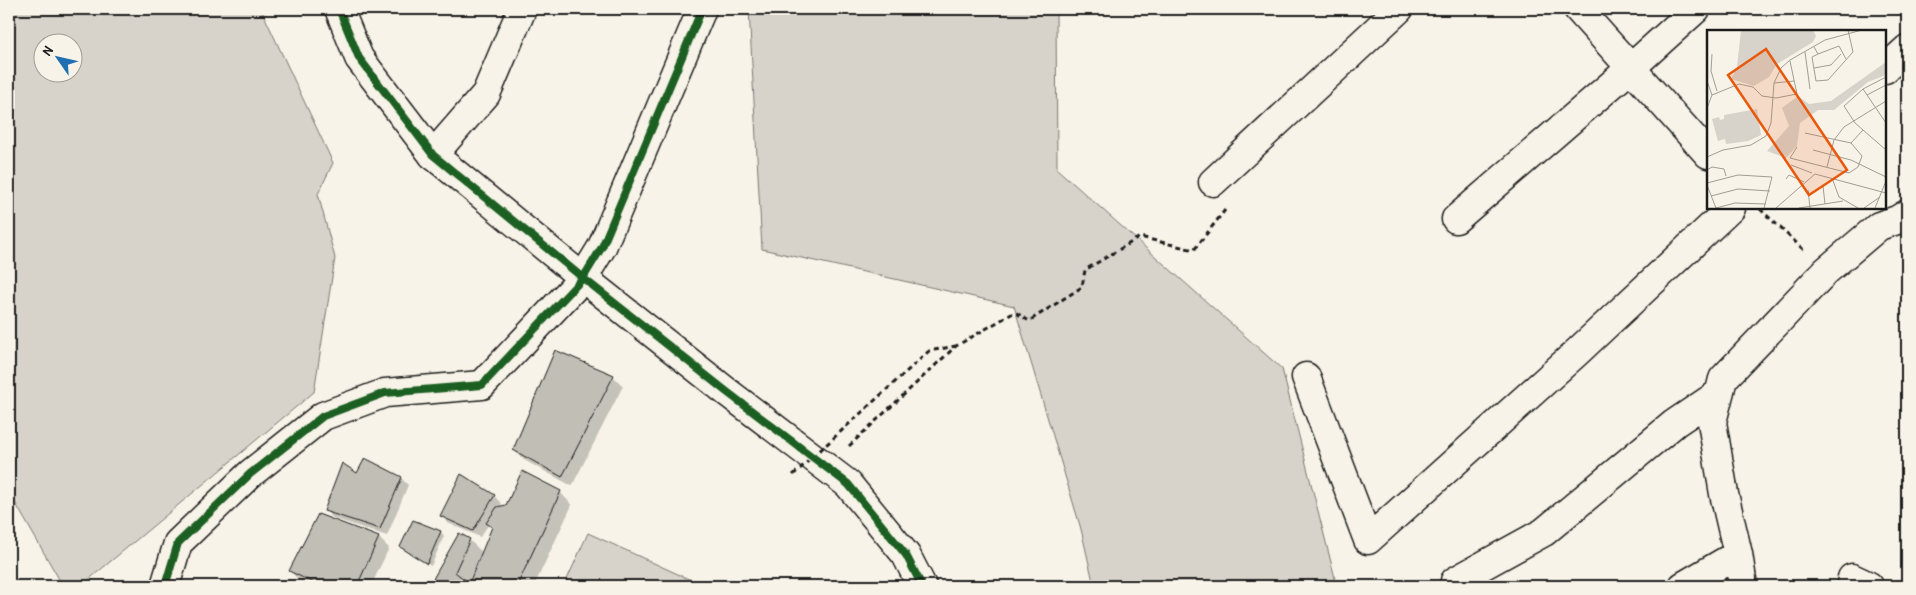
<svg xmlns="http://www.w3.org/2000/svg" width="1916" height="595" viewBox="0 0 1916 595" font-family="'Patrick Hand',sans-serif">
  <rect width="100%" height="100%" fill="#f7f3e8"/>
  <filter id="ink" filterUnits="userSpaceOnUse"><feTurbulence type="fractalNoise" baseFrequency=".02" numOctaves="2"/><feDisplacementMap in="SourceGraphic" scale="10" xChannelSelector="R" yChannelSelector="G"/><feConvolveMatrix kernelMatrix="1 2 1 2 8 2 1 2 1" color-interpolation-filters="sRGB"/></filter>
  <g filter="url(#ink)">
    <path fill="#d7d3cb" stroke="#7a7874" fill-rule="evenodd" d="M9,9H261L333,163L318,194L335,258L314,392L81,586H63L9,492ZM42,42H72V72H42Z
      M749,9H1056L1057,169L1282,369L1335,578L1324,586H1094L1081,529L1014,306L762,249Z
      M588,533L704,586H564Z"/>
    <path fill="#0003" fill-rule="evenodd" d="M613,376L623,386L572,486L524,460L514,450Z
      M357,475L401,478L408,485L387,536L333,518L326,511Z
      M462,475L494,496L502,504L499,508L560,492L572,505L534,586H430L459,535L469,540L483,553L493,528L489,524L480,537L448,523L441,516ZM472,574L474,575L470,585L468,583Z
      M318,515L379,538L389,548L371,586H323L301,575V578L317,586H312L300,581L290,571Z
      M413,521L441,532L444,536L431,566L402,547Z"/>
    <path fill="#c0beb5" stroke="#1c1c1c" d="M555,350L614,375L562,477L513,450Z
      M365,458L402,477L380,529L324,511L342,463L357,473Z
      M522,471L561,491L517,586H429L459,533L470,539L455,572L469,583L492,527L486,523L497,507L506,505Z
      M461,474L495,495L473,531L440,516Z
      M318,514L379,537L357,586H320L289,571Z
      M413,520L441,531L427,564L400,547Z"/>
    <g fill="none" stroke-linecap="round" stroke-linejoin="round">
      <defs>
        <path id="street" d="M1578,9L1708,154
          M1885,69L1907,49
          M433,155L486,94L522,9
          M1213,182L1399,9
          M1456,219L1632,67L1696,9
          M1306,377L1368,540L1575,354L1731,208
          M1852,578L1869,586
          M1455,581L1544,532L1675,423L1718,394
          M165,586L178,543L250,474L323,416L385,393L482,385L583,278L602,247L702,9
          M1683,586L1738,554
          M1743,586L1738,554L1724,494L1712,422L1723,379L1826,271L1879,226L1897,220L1907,214"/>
        <path id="secondary" d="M339,9L359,58L433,155L583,278L727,392L848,484L906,555L922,586"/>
      </defs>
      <use href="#street" stroke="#1c1c1c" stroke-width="31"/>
      <use href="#secondary" stroke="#1c1c1c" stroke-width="31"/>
      <path stroke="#1c1c1c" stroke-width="3" stroke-dasharray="5 4" stroke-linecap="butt" d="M1760,209L1805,251
        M849,446L956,346L1015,312L1029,321L1082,287L1085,270L1140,237L1194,250L1225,210"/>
      <use href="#street" stroke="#f7f3e8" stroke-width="28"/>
      <use href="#secondary" stroke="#f7f3e8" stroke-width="28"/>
      <path stroke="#1c1c1c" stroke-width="3" stroke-dasharray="5 4" stroke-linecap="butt" d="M793,475L929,351L956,346"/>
      <defs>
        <path id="cycleway" d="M339,9L359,58L433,155L583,278L727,392L848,484L906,555L922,586
          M165,586L178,543L250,474L323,416L385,393L482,385L583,278L602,247L702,9"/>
      </defs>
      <use href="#cycleway" stroke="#f7f3e8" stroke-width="11"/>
      <use href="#cycleway" stroke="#1b5e20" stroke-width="8"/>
    </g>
  </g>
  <g transform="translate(1707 30)">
    <rect width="179" height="179" fill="#f7f3e8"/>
    <path d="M34,0H106L109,6L106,12L70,34L62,47L47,56L24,49L30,37ZM179,32V45L161,52L127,80H111L93,93L90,116L79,128L60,121L82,96L75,78L91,66L102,74L124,71ZM50,79L54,105L41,111L19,114L18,109L11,111L5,89L12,87L13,90L17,89V85Z" fill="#d7d3cb"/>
    <path fill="none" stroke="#9f9d96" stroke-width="1" d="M107,17L111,24L105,27L109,51L121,50L146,22L141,0M98,22L103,59M5,24L4,41L10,61M111,24L132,16L139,29M107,38L124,35L134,24M179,47L156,59L179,93M0,51L5,65L0,78M67,53L87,51M156,59L137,76L148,93L179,120M5,65L32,54L46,57L55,66L69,68L90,64L83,31M160,65L179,55M98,103L144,113L156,100M90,117L83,128L142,143L151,137L155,126L144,113M106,120L144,130L179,147M0,127L16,120L44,115L59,106L64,93L67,53L74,38L83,30L118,10L155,0M84,135L105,143M120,137L127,110L137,97L179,71M0,140L5,137L17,139L19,146M125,148L132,167L151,178M79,149L82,145L97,152M0,153L31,145L65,147L57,178M0,155L9,178M116,156L118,174M101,160L103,178M4,166L31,159L63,161M9,178L28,173L59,174M69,178L108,144L179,163M92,178L136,171M157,178L173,167M168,178L179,151"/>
    <path fill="#e8590c" fill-opacity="0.15" stroke="#e8590c" stroke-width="2.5" d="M59,19L140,140L102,165L21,45Z"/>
    <rect width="179" height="179" fill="none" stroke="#1c1c1c" stroke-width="2.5"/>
  </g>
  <rect width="1916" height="595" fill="none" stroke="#f7f3e8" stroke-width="30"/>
  <rect x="15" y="15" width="1886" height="565" fill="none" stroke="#1c1c1c" stroke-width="2" filter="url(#ink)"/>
  <g transform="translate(58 58) rotate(304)"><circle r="24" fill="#f7f3e8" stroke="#9f9d96"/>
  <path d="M0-4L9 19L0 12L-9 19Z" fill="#1f6fb2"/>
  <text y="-8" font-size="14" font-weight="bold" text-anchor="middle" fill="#1c1c1c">N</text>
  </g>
</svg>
